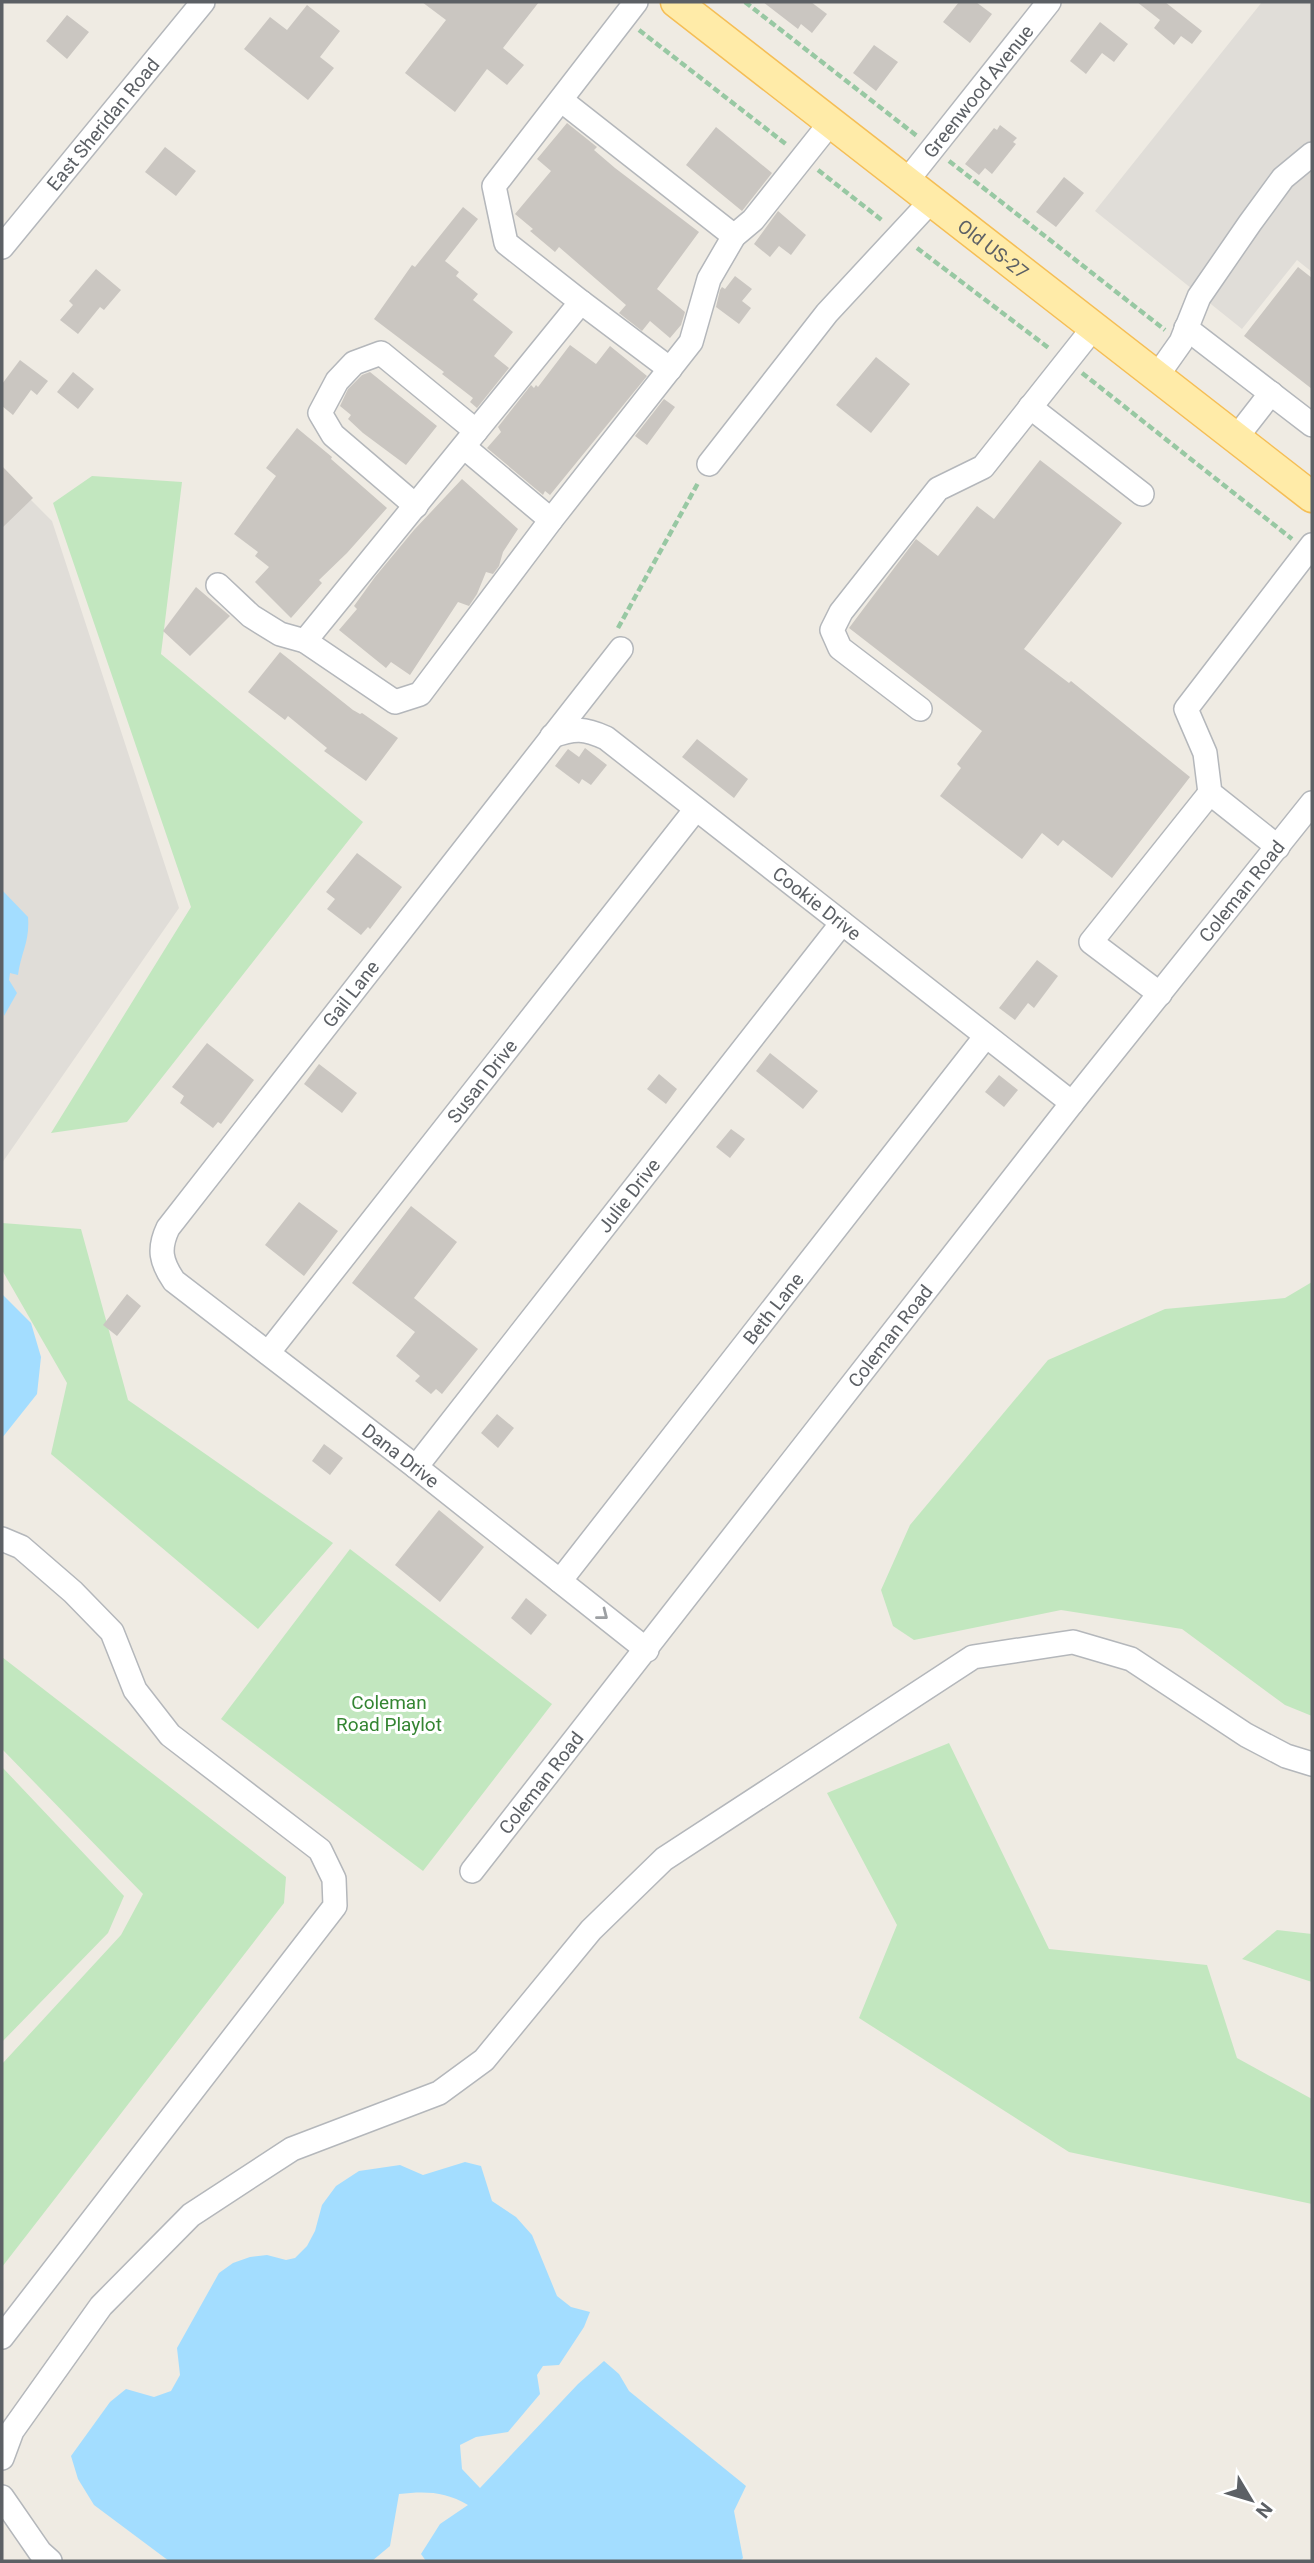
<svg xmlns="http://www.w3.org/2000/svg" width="1314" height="2563" viewBox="0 0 1314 2563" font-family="Roboto,sans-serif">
  <rect width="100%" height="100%" fill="#efebe3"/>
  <path fill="#e0ddd8" d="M1262,2H1312V272L1297,260L1242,329L1095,211Z
    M2,471L52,521L179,908L2,1163Z"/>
  <path fill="#c2e7bf" d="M92,476L182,482L161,654L363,822L127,1122L51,1133L191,907L53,503Z
    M2,1223L81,1229L128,1400L333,1543L258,1629L51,1454L67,1383L2,1270Z
    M1312,1282V1716L1285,1705L1182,1629L1061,1610L914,1640L893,1626L881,1590L910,1525L1048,1360L1165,1309L1285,1298Z
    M350,1549L552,1704L423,1871L221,1719Z
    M2,1657L286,1877L284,1903L2,2267V2064L121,1935L143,1894L2,1749Z
    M949,1743L1049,1949L1207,1965L1237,2058L1312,2099V2204L1069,2152L859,2018L897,1925L827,1793Z
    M2,1767L124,1896L108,1933L2,2042Z
    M1277,1930L1312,1934V1982L1242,1959Z"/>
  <path fill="#a3ddff" d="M2,890L28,917C30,942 21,952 18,975L10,973L9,980L17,993L4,1016L2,1006Z
    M2,1294L31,1323L41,1357L37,1394L2,1438Z
    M465,2162L481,2166L492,2201L516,2217L532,2235L557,2296L571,2307L590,2312L584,2327L559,2365L543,2366L537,2375L540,2394L508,2432L476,2437L460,2445L462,2469L480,2488L578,2384L604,2361L619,2374L629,2391L746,2486L734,2511L743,2558L740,2561H426L421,2554L440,2524L468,2505C445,2491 424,2491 399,2494L390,2546L372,2561H169L94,2505L78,2479L71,2456L110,2402L126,2389L154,2397L171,2391L180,2375L177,2348L219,2273L233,2263L250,2257L267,2255L286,2260L295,2258L307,2246L315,2231L322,2205L336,2186L359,2171L400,2165L423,2175Z"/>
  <path fill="#cac6c1" d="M422,2H539L503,48L524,65L507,85L487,69L455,112L405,73L446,20Z
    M763,2H811L827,14L812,33L801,24L798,29Z
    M959,2H976L992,14L970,43L943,22Z
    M1137,2H1165L1202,31L1192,44L1181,36L1174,45L1154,28L1160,20Z
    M307,5L340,31L320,57L334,68L308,100L244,49L270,17L287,30Z
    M67,15L89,32L67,59L46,41Z
    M1100,22L1128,44L1114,62L1102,53L1086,74L1070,61Z
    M874,45L898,62L876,91L853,73Z
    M567,123L597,147L594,150L615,168L699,232L657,289L685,312L681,325L670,338L650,321L642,331L619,313L626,305L559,247L555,252L530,231L533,229L515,214L551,171L537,159Z
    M1000,125L1017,138L1013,142L1016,144L992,174L985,168L979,175L965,164L994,128L997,130Z
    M716,127L772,173L742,211L686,165Z
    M165,147L196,171L176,196L145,172Z
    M1064,177L1084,193L1056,227L1036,212Z
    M463,207L478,219L445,261L459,272L456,276L478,294L473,300L513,332L494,356L509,368L477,408L470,402L473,398L442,374L444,372L374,319L412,265L415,267Z
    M778,211L806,235L791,255L779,246L770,257L754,244Z
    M1298,267L1312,278V389L1244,336Z
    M96,269L121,290L104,310L100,307L78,334L60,320L73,305L69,301Z
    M735,276L752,289L742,301L751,308L739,324L716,307L720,290L722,287L725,289Z
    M570,345L596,364L610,346L647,376L550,495L545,491L543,495L487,448L501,432L498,427L531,385L534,388L536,385L538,387Z
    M876,357L910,384L871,433L836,405Z
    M20,360L48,381L37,395L31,390L13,415L2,406V384Z
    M73,372L94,389L78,409L57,392Z
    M370,372L437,426L406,465L363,433L348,419L351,415L340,406L348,389L362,375Z
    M664,399L675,407L647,445L635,436Z
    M297,428L332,457L331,459L387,508L347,553L319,580L322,583L291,618L255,582L269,567L255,556L258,552L234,534L276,476L266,468Z
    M1040,460L1122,523L1024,649L1069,683L1071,681L1190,777L1112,878L1063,840L1058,846L1042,833L1022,859L940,796L961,768L957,764L982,731L849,628L916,539L938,556L977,506L994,519Z
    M2,466L33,498L2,528Z
    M462,479L518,529L503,552L499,566L493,574L486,572L477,594L469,606L458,602L410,675L391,662L386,668L339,630L357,609L354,606L375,577L414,530Z
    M196,587L230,616L190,656L163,631Z
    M280,652L353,710L360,714L362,713L398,738L366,781L324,751L327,748L288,716L285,720L248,692Z
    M697,739L748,779L734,798L682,757Z
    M585,748L607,765L591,785L582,779L579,784L555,766L568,749L579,757Z
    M357,853L402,887L370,929L368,927L361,935L327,909L335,899L326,892Z
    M1037,960L1058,976L1034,1008L1028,1003L1015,1020L999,1008Z
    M207,1043L254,1080L221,1124L218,1122L213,1128L180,1103L184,1096L172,1087Z
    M770,1053L818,1091L803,1109L756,1071Z
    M319,1064L357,1093L342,1113L304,1084Z
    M659,1074L677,1089L666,1104L647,1089Z
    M999,1075L1018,1090L1004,1107L985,1092Z
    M731,1129L745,1139L730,1158L716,1147Z
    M299,1202L338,1231L304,1276L265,1245Z
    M411,1206L457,1242L414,1298L478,1349L442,1394L436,1389L431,1394L415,1381L420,1376L396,1356L415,1332L352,1283Z
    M127,1294L141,1306L117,1336L103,1325Z
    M497,1414L514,1428L498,1448L481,1433Z
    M324,1444L343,1458L330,1475L312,1461Z
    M439,1510L484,1547L440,1602L395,1565Z
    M526,1598L547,1615L531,1635L511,1618Z"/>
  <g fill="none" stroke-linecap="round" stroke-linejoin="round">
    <defs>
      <g id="minor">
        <path d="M561,100L734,236"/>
        <path id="s1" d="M906,182L1049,2"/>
        <path id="s2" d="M2,247L203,2"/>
        <path d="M581,302L670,369"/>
        <path d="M1186,328L1312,425"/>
        <path d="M1157,376L1181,342L1199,297L1250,223L1283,178L1312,154"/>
        <path d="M1030,407L1142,494"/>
        <path d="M1236,438L1271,393"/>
        <path d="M464,447L551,520"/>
        <path d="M709,464L827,313L931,201"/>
        <path d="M416,506L333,435L320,413L337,381L354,363L381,353L476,431"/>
        <path d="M218,585L251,616L280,634L305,641L395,702L420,694L551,520L691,342L709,279L734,236L753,220L831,122"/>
        <path d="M305,641L581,302L506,243L494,186L636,2"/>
        <path id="s3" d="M621,649L168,1228C158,1249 161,1262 174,1281L416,1467L647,1650"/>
        <path d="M920,709L840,648L832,630L841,612L938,489L983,467L1094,327"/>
        <path id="s4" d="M552,736C575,728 584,728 606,738L1072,1103"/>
        <path d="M1278,847L1210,793L1205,753L1186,709L1312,545"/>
        <path d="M1160,994L1091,942L1210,793"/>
        <path id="s5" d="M268,1353L696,809"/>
        <path id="s6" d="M416,1467L842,923"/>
        <path d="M2,1539L21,1547L73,1592L112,1632L135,1690L170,1735L320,1850L334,1879L335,1906L2,2337"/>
        <path id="s7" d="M560,1581L986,1036"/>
        <path id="s8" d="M472,1871L1072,1103L1312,803"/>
        <path d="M2,2458L12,2431L101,2306L191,2215L292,2149L439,2093L484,2060L591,1930L664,1859L973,1657L1073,1642L1131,1659L1246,1735L1286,1756L1312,1764"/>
        <path d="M2,2497L40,2552L50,2561"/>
      </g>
      <g id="major">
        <path id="s9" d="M676,2L1312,497"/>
      </g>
    </defs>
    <use href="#minor" stroke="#b4b7bb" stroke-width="26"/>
    <use href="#major" stroke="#f5be56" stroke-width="33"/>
    <path stroke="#98c8a3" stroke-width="4.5" stroke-dasharray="7 3.5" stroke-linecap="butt" d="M745,2L917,136
      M639,30L787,145
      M949,161L1165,330
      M818,170L883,221
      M917,248L1050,349
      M1082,373L1292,539
      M618,628L698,483"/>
    <use href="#minor" stroke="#fff" stroke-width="23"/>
    <use href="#major" stroke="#ffeba8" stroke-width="30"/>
  </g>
  <defs><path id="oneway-chevron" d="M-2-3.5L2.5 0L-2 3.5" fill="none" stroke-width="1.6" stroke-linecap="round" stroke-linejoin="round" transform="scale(1.75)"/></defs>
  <use stroke="#9da0a3" href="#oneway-chevron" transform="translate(603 1615) rotate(38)"/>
  <g text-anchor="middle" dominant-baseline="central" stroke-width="6" stroke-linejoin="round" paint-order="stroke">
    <g font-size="19" fill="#5c6065" stroke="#fff">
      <text stroke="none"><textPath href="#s1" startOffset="116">Greenwood Avenue</textPath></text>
      <text stroke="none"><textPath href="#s2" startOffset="159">East Sheridan Road</textPath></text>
      <text stroke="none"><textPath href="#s9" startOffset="402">Old US-27</textPath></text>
      <text stroke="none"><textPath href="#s8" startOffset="1246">Coleman Road</textPath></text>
      <text stroke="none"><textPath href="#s4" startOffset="324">Cookie Drive</textPath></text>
      <text transform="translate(351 994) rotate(-52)">Gail Lane</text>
      <text stroke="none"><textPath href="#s5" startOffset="346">Susan Drive</textPath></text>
      <text stroke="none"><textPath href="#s6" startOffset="345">Julie Drive</textPath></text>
      <text stroke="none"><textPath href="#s7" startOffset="346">Beth Lane</textPath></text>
      <text stroke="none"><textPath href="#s8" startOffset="679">Coleman Road</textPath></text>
      <text stroke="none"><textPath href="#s3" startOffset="1078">Dana Drive</textPath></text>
      <text stroke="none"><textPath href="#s8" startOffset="112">Coleman Road</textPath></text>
    </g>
    <g font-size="19" fill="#348532" stroke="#fff">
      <text x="389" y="1702">Coleman<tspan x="389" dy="22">Road Playlot</tspan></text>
    </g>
  </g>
  <rect width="1314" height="2563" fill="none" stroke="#5c6065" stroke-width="7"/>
  <g transform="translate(1251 2500) rotate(128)" stroke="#ffffff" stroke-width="5" paint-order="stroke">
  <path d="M0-5L12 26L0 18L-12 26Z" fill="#5c6065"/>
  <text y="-10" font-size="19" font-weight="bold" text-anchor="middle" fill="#5c6065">N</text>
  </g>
</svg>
